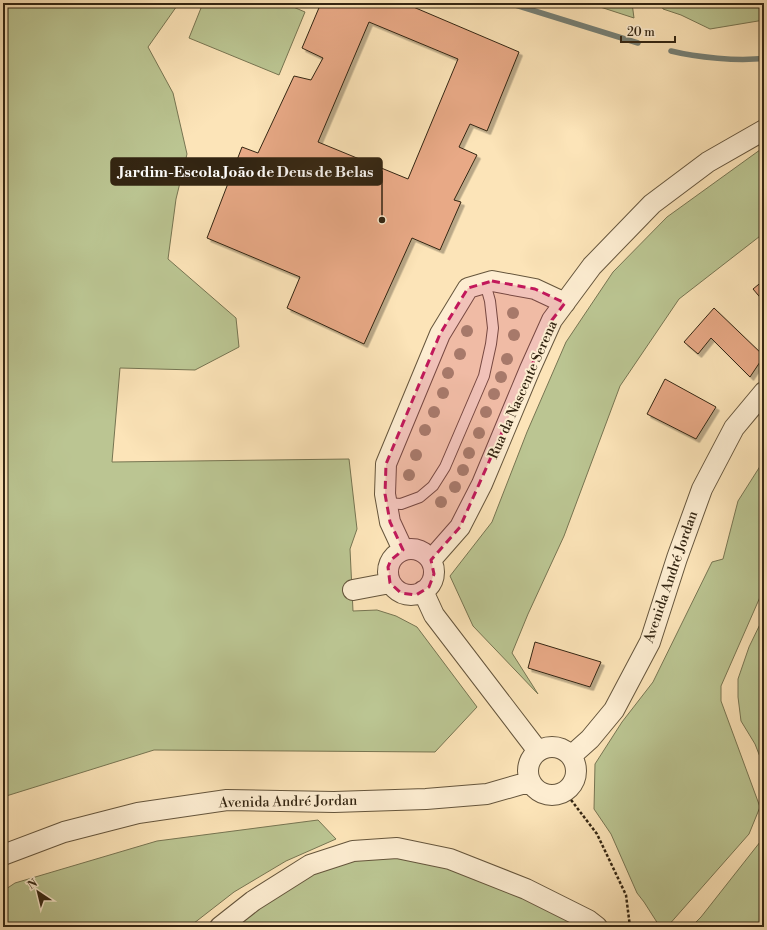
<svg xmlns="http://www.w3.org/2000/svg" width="767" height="930" viewBox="0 0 767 930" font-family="'Libre Bodoni',serif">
  <defs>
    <filter id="shadow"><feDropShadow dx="3.5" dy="3.5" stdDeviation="0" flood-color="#0004"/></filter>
  </defs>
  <rect width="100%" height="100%" fill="#fce4b8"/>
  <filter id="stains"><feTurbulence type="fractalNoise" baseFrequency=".005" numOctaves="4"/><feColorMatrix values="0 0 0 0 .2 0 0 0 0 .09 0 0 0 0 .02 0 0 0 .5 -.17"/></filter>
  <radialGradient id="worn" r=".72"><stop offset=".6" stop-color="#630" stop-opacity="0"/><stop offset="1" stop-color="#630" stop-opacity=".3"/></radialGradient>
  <path fill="#bbc592" stroke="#777552" d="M3,3H179L148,47L173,93L187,154L176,199L168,259L236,318L239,347L195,370L120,368L112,462L349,459L357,529L350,549L353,611L377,610L396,616L417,627L477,707L435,752L154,750L3,797Z
    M203,3H284L305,12L279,75L189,38Z
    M588,3H632L634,18Z
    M661,3H764V20L710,29L681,15L663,9Z
    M764,147V233L679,299L620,386L564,536L528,614L512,653L538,694L473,626L450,576L492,522L527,432L566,342L613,272L667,217Z
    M764,460V588L721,686V701L760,807L749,834L667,927H660L644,902L637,893L611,834L594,809L595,764L622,722L653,682L712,562L723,559L738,501Z
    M764,616V767L755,744L741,721L738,697V679L749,647Z
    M318,820L336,839L286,861L234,892L189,927H3V891L15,883L157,841Z
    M764,837V927H691L701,917Z
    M397,853L494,883L582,927H226L267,897L341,860Z"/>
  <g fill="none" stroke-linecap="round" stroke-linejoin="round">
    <path stroke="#768076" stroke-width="5.5" d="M509,3L638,43
      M671,51C695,57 740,62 764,58"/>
  </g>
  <path fill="#e8a986" stroke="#332512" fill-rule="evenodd" filter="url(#shadow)" d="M321,3H404L519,52L487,131L470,124L459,147L477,155L454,200L461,202L440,250L412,238L364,344L287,308L300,277L207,238L242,147L258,153L294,76L311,80L323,58L302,48ZM369,22L458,59L408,179L318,142Z
    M764,280V302L753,289Z
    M714,308L764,356L750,377L711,338L698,354L684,342Z
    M665,379L716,407L696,439L647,414Z
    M535,642L601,662L590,687L528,668Z"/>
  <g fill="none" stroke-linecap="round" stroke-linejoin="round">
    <defs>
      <path id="service" d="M387,503L401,504L420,497L433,486L445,467L484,376L491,344L493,328L490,301L485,283"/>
      <path id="minor" d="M388 572a23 23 0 1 1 46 0a23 23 0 1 1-46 0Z
        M403,550L390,522L385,494L386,464L440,334L468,288L492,281L535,289L565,303
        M431,560L460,527L482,484L530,369L552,320L592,266L652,204L708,162L764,130
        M353,590L390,583
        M423,591L434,615L538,751
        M528 771a24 24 0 1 1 48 0a24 24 0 1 1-48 0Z
        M571,756L590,739L614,710L650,642L677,558L702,489L734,428L764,392
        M3,855L64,832L138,813L227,800L334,802L426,799L487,794L529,782
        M220,927L253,901L310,865L353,851L397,848L450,859L526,889L588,920L597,927"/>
    </defs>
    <use href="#service" stroke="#65553c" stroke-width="12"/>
    <use href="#minor" stroke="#65553c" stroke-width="22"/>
    <path stroke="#332512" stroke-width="2.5" stroke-dasharray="3 2" stroke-linecap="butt" d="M565,792L597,834L626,895L630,927
      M326,927C341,920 374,925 391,927"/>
    <use href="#service" stroke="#fdedd1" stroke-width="10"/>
    <use href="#minor" stroke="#fdedd1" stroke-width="20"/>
  </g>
  <g fill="#a0916e">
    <circle cx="513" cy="313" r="6"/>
    <circle cx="467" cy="331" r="6"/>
    <circle cx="514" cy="335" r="6"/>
    <circle cx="460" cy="354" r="6"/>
    <circle cx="507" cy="359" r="6"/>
    <circle cx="448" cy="373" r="6"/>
    <circle cx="501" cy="377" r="6"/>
    <circle cx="443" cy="393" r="6"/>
    <circle cx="494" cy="394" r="6"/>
    <circle cx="434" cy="412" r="6"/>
    <circle cx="486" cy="412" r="6"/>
    <circle cx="425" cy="430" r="6"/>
    <circle cx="479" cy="433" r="6"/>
    <circle cx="469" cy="453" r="6"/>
    <circle cx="416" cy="455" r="6"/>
    <circle cx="463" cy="470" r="6"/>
    <circle cx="409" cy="475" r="6"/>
    <circle cx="455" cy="487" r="6"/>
    <circle cx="441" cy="502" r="6"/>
  </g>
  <path fill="#c2185b" fill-opacity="0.2" stroke="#c2185b" stroke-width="3" stroke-dasharray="8 5" stroke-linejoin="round" d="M492,281L535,289L565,303L552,320L460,527L431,560L434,574L429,587L416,595L401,593L390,583L388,567L391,560L403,550L390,522L385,494L386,464L440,334L468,288Z"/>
  <g text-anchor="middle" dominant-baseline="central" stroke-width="4" stroke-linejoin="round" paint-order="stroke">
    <g font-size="14" fill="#332512" stroke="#fdedd1">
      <text transform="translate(523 390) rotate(-66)">Rua da Nascente Serena</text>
      <text transform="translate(671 577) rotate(-71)">Avenida André Jordan</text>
      <text transform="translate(288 802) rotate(-1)">Avenida André Jordan</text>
    </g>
  </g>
  <path fill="none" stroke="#332512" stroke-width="1.5" d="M382 220L382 171"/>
  <circle fill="#332512" stroke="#fdedd1" stroke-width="1.5" cx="382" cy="220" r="4"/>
  <rect fill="#332512" stroke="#332512" stroke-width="1.5" x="111" y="158" width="271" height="27" rx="4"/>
  <g font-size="15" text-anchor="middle" font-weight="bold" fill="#fff">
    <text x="246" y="177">Jardim-Escola João de Deus de Belas</text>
  </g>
  <rect width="767" height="930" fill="none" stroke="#fce4b8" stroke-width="16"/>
  <rect x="4" y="4" width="759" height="922" fill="none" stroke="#332512" stroke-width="2"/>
  <rect x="8" y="8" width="751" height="914" fill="none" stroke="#332512"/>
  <g transform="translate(38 892) rotate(325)" stroke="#fdedd1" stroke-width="3" paint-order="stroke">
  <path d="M0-3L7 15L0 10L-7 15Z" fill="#332512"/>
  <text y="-6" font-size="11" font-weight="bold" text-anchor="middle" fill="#332512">N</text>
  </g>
  <path d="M621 36v6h54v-6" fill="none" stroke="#332512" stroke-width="2"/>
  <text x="627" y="36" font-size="12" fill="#332512" stroke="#fdedd1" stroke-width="3" paint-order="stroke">20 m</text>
  <rect width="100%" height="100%" filter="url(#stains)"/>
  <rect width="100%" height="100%" fill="url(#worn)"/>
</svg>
